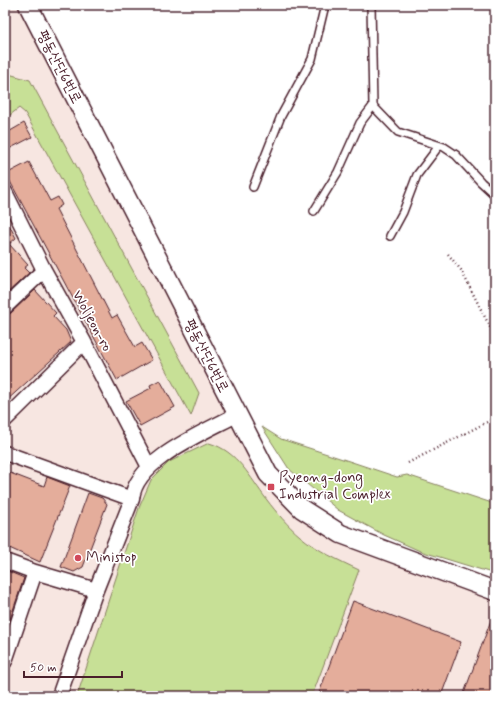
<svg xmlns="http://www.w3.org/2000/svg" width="500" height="701" viewBox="0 0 500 701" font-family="Mynerve,'Poor Story',sans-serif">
  <rect width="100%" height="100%" fill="#fff"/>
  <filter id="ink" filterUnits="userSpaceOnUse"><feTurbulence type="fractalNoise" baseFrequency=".025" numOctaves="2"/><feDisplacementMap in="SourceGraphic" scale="8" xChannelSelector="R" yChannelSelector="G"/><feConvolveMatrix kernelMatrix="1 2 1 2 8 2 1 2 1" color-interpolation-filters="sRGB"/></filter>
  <g filter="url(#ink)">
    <path fill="#f7e6e1" d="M5,5H28L236,415L302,509L495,591V696H5Z"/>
    <path fill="#c7e096" stroke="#888060" d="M5,73L30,80L199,393L191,416L25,113L19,108L5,119Z
      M262,427L281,439L352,462L397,477L407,475L495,504V574L420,551L384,535L338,510L289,469Z
      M209,443C238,451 250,478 267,500C276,512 288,526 300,536C318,551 338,560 359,570L312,696H77L139,508L151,480L169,462Z"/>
    <path fill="#e4ad9b" stroke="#4a1f2b" d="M24,123L32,137L5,151V134Z
      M29,162L50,201L58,197L62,205L56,209L112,318L117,315L135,347L142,343L152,360L117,380L6,174Z
      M5,217L16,238L9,244L28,265L24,268L29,273L5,295Z
      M35,290L56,313L53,316L66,330L71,342L5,402V315L11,313Z
      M160,380L175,407L140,426L126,401L151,388L150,385Z
      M5,471L44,486L47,477L70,486L40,562L5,546Z
      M88,493L102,498L107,504L83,567L74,572L61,567Z
      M5,570L24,578L5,634Z
      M353,601L461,642L441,696H318Z
      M494,612L495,696H463Z"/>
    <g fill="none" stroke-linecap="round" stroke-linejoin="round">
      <defs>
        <path id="service" d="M373,106L398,132L444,147L456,155L481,182L495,195
          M253,187L281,116L312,59L325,5
          M314,211L338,172L360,123L373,106L371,5
          M390,236L403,212L417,175L439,146"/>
        <path id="minor" d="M5,192L44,270L84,342L149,467
          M5,307L44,270
          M5,420L84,342
          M5,453L132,499
          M5,561L35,572L96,590
          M5,661L35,572
          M59,696L96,590L132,499C135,460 205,432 236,415"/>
        <path id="tertiary" d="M28,5L268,474L302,509L341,534L495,591"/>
      </defs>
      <use href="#service" stroke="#4a1f2b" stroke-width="10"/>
      <use href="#minor" stroke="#4a1f2b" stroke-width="17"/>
      <use href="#tertiary" stroke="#4a1f2b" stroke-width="21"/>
      <path stroke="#4a1f2b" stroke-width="2.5" stroke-dasharray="1 3" stroke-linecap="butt" d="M448,254L461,270L495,337
        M408,463L495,418"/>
      <use href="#service" stroke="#fff" stroke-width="7"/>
      <use href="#minor" stroke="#fff" stroke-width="14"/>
      <use href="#tertiary" stroke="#fff" stroke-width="18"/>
    </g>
  </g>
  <g fill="#d1495b" stroke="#fff" stroke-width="1.5">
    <rect x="267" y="483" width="8" height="8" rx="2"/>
    <circle cx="78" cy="558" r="4"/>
  </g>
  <g text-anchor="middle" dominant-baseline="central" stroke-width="3.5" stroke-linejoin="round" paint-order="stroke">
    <g font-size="15" fill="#4a1f2b" stroke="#fff">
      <text transform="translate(59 67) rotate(63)">평동산단6번로</text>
      <text transform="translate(92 321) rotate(61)">Woljeon-ro</text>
      <text transform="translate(206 356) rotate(63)">평동산단6번로</text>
    </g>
    <g font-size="15" fill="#4a1f2b" stroke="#fff" text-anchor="start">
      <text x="279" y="478">Pyeong-dong<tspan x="279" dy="17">Industrial Complex</tspan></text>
      <text x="86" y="558">Ministop</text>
    </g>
  </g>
  <rect width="500" height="701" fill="none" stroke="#fff" stroke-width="20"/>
  <rect x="10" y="10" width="480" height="681" fill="none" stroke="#4a1f2b" stroke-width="1.5" filter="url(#ink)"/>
  <path d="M24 671v6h98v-6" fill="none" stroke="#4a1f2b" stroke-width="2"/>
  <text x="30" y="671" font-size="12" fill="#4a1f2b" stroke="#ffffff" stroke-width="3" paint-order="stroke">50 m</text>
</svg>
